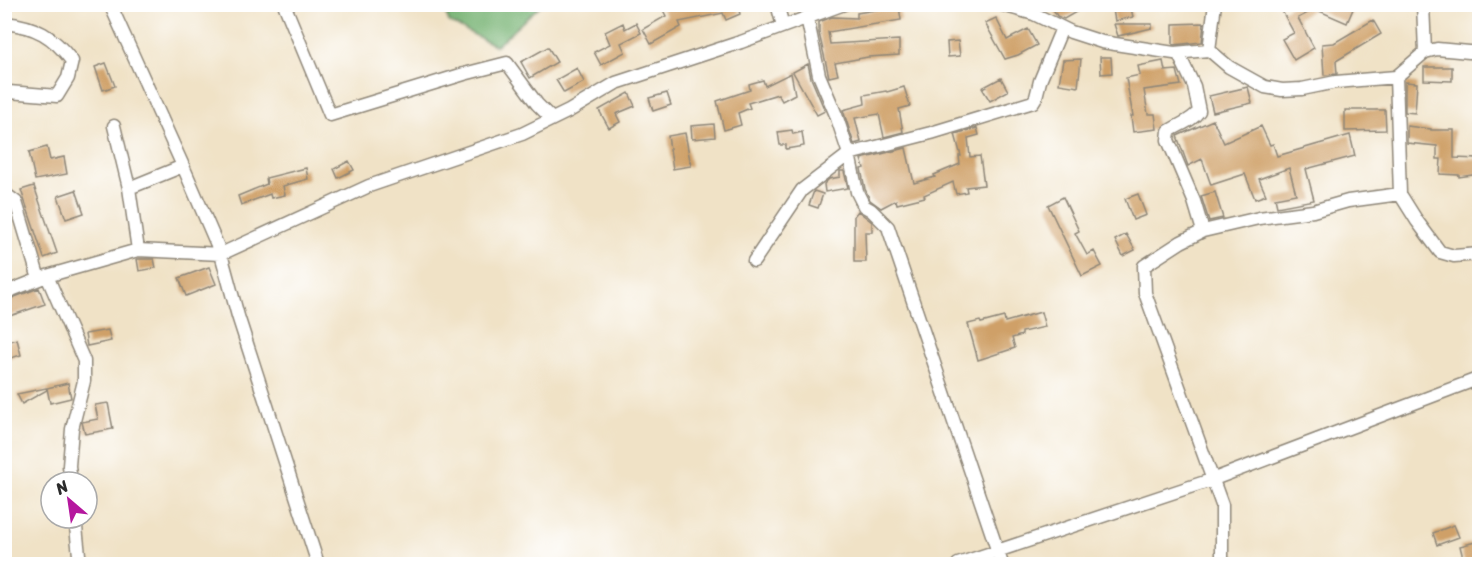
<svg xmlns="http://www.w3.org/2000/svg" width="1484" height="569" viewBox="0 0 1484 569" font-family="Sriracha,sans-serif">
  <rect width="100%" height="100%" fill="#fff"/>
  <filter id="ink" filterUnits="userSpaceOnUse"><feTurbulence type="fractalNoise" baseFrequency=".0167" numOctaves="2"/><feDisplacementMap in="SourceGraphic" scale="12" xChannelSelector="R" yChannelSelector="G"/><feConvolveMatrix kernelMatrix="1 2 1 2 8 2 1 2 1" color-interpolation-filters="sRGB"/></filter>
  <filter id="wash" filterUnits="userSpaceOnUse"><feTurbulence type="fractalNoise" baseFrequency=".008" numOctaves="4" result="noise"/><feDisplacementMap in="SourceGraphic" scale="24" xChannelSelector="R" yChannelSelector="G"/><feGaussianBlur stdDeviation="1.35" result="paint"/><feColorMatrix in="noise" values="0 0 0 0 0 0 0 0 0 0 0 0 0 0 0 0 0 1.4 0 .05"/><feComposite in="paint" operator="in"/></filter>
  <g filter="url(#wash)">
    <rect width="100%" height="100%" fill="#f0e2c6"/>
    <path fill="#78b474" stroke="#527050" stroke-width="1.5" d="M443,5V4L541,5L496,46L449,22Z"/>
    <g id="blocks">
      <path fill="#cfa067" d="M660,4H744V9L739,10L740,14L726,20L723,13L679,22L681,27L651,44L643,29L666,16Z
        M1050,4H1090L1064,19L1057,16Z
        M1112,4H1130L1133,17L1115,21Z
        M1295,4H1344L1353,9L1347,23L1315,9L1298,18L1314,48L1294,60L1282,39L1294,33L1282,11Z
        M899,6L901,20L828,32L830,44L899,40V55L868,57L835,63L838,75L829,77L819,33V22L832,17L857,18V13Z
        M996,18L1007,40L1028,29L1037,45L1018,55L1005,59L985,23Z
        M1373,20L1381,34L1336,61L1337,74L1324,75L1322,44L1334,43Z
        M623,23L625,29L636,23L641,33L621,43L625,52L601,65L594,52L610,44L605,32Z
        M1204,23L1202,42L1173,45V24Z
        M1114,24H1152V28L1118,36Z
        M958,41L960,56L948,57L947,42Z
        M548,47L557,62L530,78L521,62Z
        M1100,57H1111L1112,73L1101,74Z
        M1081,59L1078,87L1059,84L1063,60Z
        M1163,61L1165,71L1177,70L1181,85L1144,90L1148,114H1155L1157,129L1133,132L1131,116H1133L1126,78L1140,75L1138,66Z
        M106,63L115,86L103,90L95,67Z
        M808,64L811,78L825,111L817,115L793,72Z
        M1424,67H1452V81L1424,80Z
        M577,68L584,82L564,93L556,80Z
        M791,73L795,94L782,101L778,94L748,103L750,108L738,113L741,125L724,130L717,101L750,90L749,84L763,80L765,86Z
        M1001,78L1008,91L990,101L982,88Z
        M1405,82L1417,83L1415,113L1405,112Z
        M904,87L910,106L899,109L903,132L884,137L879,114L855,118L861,142L854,144L843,110L865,104L864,95L886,91L887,92Z
        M1248,87L1252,103L1213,112L1209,96Z
        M629,93L635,106L616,114L620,122L609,128L599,110Z
        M667,93L671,105L653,111L649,98Z
        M1345,110H1385L1386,130L1345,131Z
        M1213,120L1224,143L1261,126L1270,145L1273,144L1277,156L1350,135L1355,156L1306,169L1314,200L1277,207L1275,198L1296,194L1289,168L1259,179L1266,195L1255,199L1245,174L1211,185L1202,159L1188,166L1177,136Z
        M714,124L715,137L692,139L691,126Z
        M1407,126L1431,129V130H1454V158L1479,159V174L1459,177V175L1440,174L1441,159H1437V146L1407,143Z
        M977,128L979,135L968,138L970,157L980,156L984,185L966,187L967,192L956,194L953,182L924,195L925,197L897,204L896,200L881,208L870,200L865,189L861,169L864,168L861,159L906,148L914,183L935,177L934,175L960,164L959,156H961L955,134Z
        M792,130L793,134L802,132L804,146L786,149V145H780L778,132Z
        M685,133L691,166L673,169L668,136Z
        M47,147L50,160L64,157L67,174L35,180L29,152Z
        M349,161L354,170L338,178L334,169Z
        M306,168L308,179L283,186L285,195L271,198L270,194L241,205L238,196L267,184L266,178Z
        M840,171H844L848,188L825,192L824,184L829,179L840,177Z
        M34,186L57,253L44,258L21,190Z
        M76,190L84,213L66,219L58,196Z
        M814,191L823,194L818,208L809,205Z
        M1215,192L1223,218L1209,221L1201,196Z
        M1138,194L1146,215L1133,220L1125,199Z
        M1063,197L1079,231L1075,233L1087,255L1094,251L1102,266L1082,276L1048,205Z
        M858,211L872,222V232H865L866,262H854V216Z
        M1126,234L1135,250L1123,256L1115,240Z
        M137,259H154L156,268L139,271Z
        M209,267L216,284L186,296L179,278Z
        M39,288L45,304L4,318V301Z
        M1041,312L1045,327L1022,332V335L1012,338L1015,348L978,360L968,324L980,321L981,323L1004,317L1005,322Z
        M108,330L111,341L87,346L85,334Z
        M17,339L21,355L4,360V343Z
        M68,383L71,398L50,403L47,388Z
        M46,388L47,390L22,404L17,394Z
        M108,403L113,429L85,434L82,422L98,419L95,405Z
        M1454,525L1459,537L1437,545L1433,533Z
        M1479,541V558L1464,562L1460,546Z"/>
    </g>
  </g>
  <g filter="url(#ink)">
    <use href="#blocks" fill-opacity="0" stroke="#8e8678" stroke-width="1.5"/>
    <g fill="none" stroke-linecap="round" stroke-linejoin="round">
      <defs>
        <path id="minor" d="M110,4L183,166L221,254L238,316L318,564
          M284,4L330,115L464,74L507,63L537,104L552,119
          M777,4L783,26
          M999,4L1034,14L1071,32L1102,42L1174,53L1209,50L1229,67L1265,87L1282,90L1302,89L1336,82L1396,77L1425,52L1437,49L1480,53
          M1423,4L1425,52
          M807,17L819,75L836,115L849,154L857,192L864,206L871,210L888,227L1002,564
          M4,23C36,26 53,36 72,61L68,78L57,96L9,92L4,94
          M1209,50L1215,4
          M1178,53L1194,86L1199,111C1192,121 1180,124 1169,131L1168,140L1194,201L1203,231
          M1396,77L1400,194L1417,221L1440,252L1454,256L1480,254
          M114,126L129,188L183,166
          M129,188L138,250
          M4,193L16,202L39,279
          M754,261L802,190L849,154L931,133L1033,102L1036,97L1040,81L1062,28
          M47,276L84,361V381L72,429L69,466L71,482
          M4,293L47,276L138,250L221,254L369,186L522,134L569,111L616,83L741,42L844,4
          M75,518L80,564
          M958,564L1214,479L1480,378
          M1222,564V505L1145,293L1144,266L1181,242L1203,231L1259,218L1313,211L1348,201L1400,194"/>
      </defs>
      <use href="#minor" stroke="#8e8678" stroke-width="15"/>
      <use href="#minor" stroke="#fff" stroke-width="12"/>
    </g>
  </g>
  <rect width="1484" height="569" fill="none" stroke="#fff" stroke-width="24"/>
  <g transform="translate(69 500) rotate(331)"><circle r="28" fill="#ffffff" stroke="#aaaaaa" stroke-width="1.5"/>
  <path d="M0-4.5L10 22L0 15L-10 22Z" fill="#b5179e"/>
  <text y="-9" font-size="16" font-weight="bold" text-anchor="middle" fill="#2b2b2b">N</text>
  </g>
</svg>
